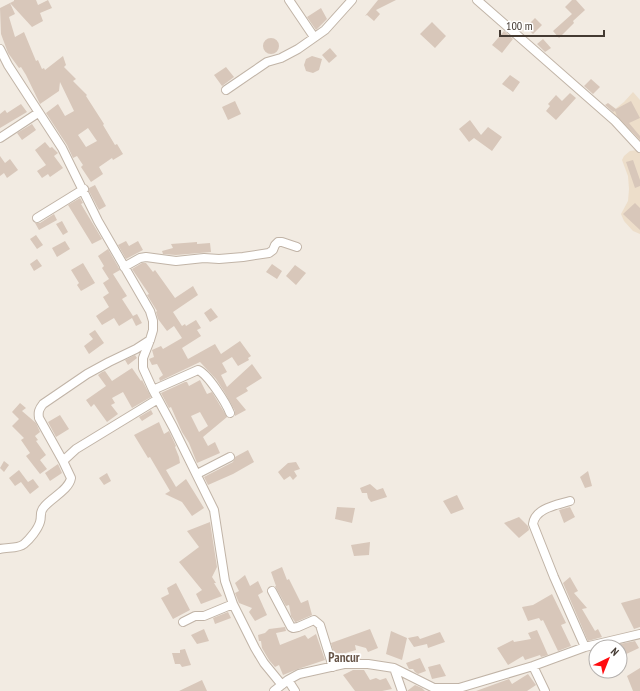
<svg xmlns="http://www.w3.org/2000/svg" width="640" height="691" viewBox="0 0 640 691" font-family="'PT Sans Narrow',sans-serif">
  <rect width="100%" height="100%" fill="#f2ebe2"/>
  <path fill="#eddeca" d="M633,92L640,100V147L612,115L614,110L624,102Z
    M637,150L640,153V234L633,231L624,221L621,214L628,201L629,189L628,176L622,160L624,156L630,151Z"/>
  <path fill="#d8c7ba" fill-rule="evenodd" d="M14,0H36L38,5L48,0L52,8L40,13L43,21L32,27L10,3L14,1Z
    M378,0H396L376,10L380,14L374,21L367,15L365,16Z
    M572,0H576L585,10L573,21L574,23L559,38L553,31L572,14L565,7Z
    M10,3L15,14L9,17L15,37L24,32L36,61L38,60L42,69L44,68L45,70L63,56L66,65L64,67L76,79L73,81L87,95L86,96L104,124L103,125L115,145L117,144L123,154L113,160L112,158L99,167L103,174L91,182L81,167L83,165L77,156L73,158L67,145L46,113L58,104L65,116L74,111L60,82L59,91L40,104L26,75L21,67L19,68L8,53L1,34L0,8ZM88,128L97,141L86,147L78,135Z
    M321,8L327,19L316,30L307,17Z
    M535,18L542,25L533,34L526,27Z
    M432,22L446,36L435,48L420,34Z
    M504,31L513,39L502,53L492,45Z
    M263 46a8 8 0 1 1 16 0a8 8 0 1 1-16 0Z
    M543,39L551,48L545,52L537,44Z
    M330,48L337,56L329,63L322,55Z
    M312,56L322,59L319,70L313,73L306,71L304,65L306,59Z
    M226,67L234,77L222,86L214,75Z
    M510,75L520,82L513,92L502,84Z
    M591,79L600,87L593,94L584,86Z
    M570,93L576,98L556,120L546,111L550,106L548,104L556,95L562,101Z
    M235,101L241,114L228,120L222,107Z
    M631,101L640,118L629,123L640,136V140L617,116L615,111L613,112L605,105L608,103L616,109Z
    M21,104L27,112L0,128V114L5,110L7,113Z
    M470,120L481,135L488,127L502,137L492,151L474,138L469,142L459,129Z
    M32,124L36,130L22,140L17,133Z
    M45,142L50,148L52,147L58,153L54,156L63,168L50,177L48,174L42,178L37,171L46,165L35,150Z
    M0,156L5,163L10,159L18,170L7,178L4,173L0,176Z
    M633,160L640,180V186L635,188L626,162Z
    M95,185L106,206L99,210L89,191V188Z
    M80,198L83,203L81,204L102,239L92,244L68,205Z
    M635,203L640,208V230L623,214Z
    M54,214L57,220L39,230L35,223H40Z
    M62,221L68,232L63,235L56,224Z
    M36,235L43,245L37,249L30,239Z
    M65,241L70,249L57,257L52,248Z
    M126,241L129,246L138,241L143,250L126,259L118,245Z
    M197,242V244L210,243L211,252L176,255L163,254L162,251L173,248L171,244Z
    M108,249L120,270L113,274L127,296L122,299L133,316L137,314L142,323L136,326L132,318L119,326L114,318L102,325L96,316L109,307L103,297L109,293L103,283L109,279L102,268L104,266L98,256Z
    M37,259L42,266L34,271L30,264Z
    M83,263L95,283L81,291L77,285L79,283L71,270Z
    M142,263H146L153,272L155,270L175,298L193,286L198,295L173,312L182,326L185,324L186,326L196,320L201,328L197,330L201,336L182,348L188,359L215,344L221,354L240,341L251,356L248,358L249,360L238,366L232,357L222,363L227,372L221,375L227,387L252,364L262,378L246,388L248,391L236,398L246,410L235,416V411L225,393L216,379L200,362L160,381L159,378L163,375L157,364L152,365L149,359L154,357L152,350L161,346L163,349L182,338L174,326L167,331L158,319L156,312L157,311L147,295L149,294L132,269Z
    M272,264L282,271L277,279L266,272Z
    M295,265L306,273L296,285L286,276Z
    M211,308L218,317L210,322L204,313Z
    M95,330L104,343L89,354L84,346L93,339L89,334Z
    M135,355L137,358L128,365L125,360Z
    M132,368L141,381L142,380L151,397L132,408L123,392L112,398L115,403L111,405L118,414L107,422L94,404L91,407L86,400L106,386L98,375L102,372L105,371L112,381Z
    M200,380L207,394L212,392L227,417L203,437L208,446L215,442L220,453L197,463L189,443L182,432L171,407L169,408L161,393L185,382H187L189,386ZM200,412L208,426L199,432L191,416Z
    M20,403L26,408L22,411L36,423L40,432L35,436L38,440L36,441L46,455L40,460L47,469L40,474L26,456L30,453L21,440L24,438L12,426L19,419L12,412Z
    M151,410L153,414L142,421L139,417Z
    M60,415L69,429L56,437L48,422Z
    M159,422L164,434L169,431L176,446L175,447L179,457L180,463L166,470L176,487L186,479L204,508L192,516L182,502L165,494L170,491L150,457L148,458L134,435Z
    M248,450L254,462L233,474L208,485L204,477L233,462L235,457Z
    M4,461L9,465L4,472L0,468Z
    M296,462L300,469L294,471L297,476L293,480L290,476L284,480L278,472L288,463Z
    M58,464L62,473L50,481L45,473Z
    M19,470L28,482L33,479L39,487L30,494L21,482L15,486L9,478Z
    M588,471L592,486L585,488L580,477Z
    M107,473L111,481L104,485L99,478Z
    M370,484L377,490L383,488L387,497L371,502L368,498L367,493H362L360,488Z
    M457,495L464,509L451,514L443,501Z
    M337,507L355,508L352,523L335,519Z
    M570,507L575,517L564,523L559,510Z
    M519,517L528,526L529,530L519,538L504,523Z
    M210,522L217,567L212,577L216,583H214L222,596L201,604L196,594L202,590L179,562L199,547L187,531Z
    M370,542L369,555L354,556L351,545Z
    M282,567L287,580L289,579L301,603L308,600L312,615L296,622H295L291,616L289,605L286,606L275,586H276L271,572Z
    M245,575L250,586L258,581L263,592L258,595L267,615L255,621L249,612L252,608L239,603L235,593L239,591L235,583Z
    M570,577L578,591L574,593L587,608L582,609L595,631L598,629L602,637L588,641L563,583Z
    M176,583L190,610L173,619L161,598L169,594L167,588Z
    M552,594L566,623L561,625L571,646L558,651L543,620L541,621L539,618L528,621L522,607L533,605Z
    M640,598V627L634,629L621,603Z
    M228,612L231,618L215,624L213,618Z
    M285,627L286,631L276,633L280,645L305,635L308,639L316,634L325,660L298,669L283,675L279,665L275,667L269,660L262,648L261,641H259L258,635L265,633L269,629Z
    M204,629L209,641L197,644L191,635Z
    M370,629L378,648L368,652L366,648L355,645L356,650L335,656L331,643Z
    M537,630L548,655L541,657L540,655L525,660L523,656L508,665L497,648L513,640L514,642L531,639L528,633Z
    M391,631L407,638L402,660L386,654Z
    M440,632L445,642L428,648L427,644L414,647L408,638L418,636L420,639Z
    M635,641L639,648L620,657V644Z
    M185,649L191,665L182,667L180,664H175L172,653H180V650Z
    M420,658L426,671L418,674L415,672L413,669H409L406,663Z
    M440,664L446,676L432,679L428,667Z
    M640,668V691H633L627,676Z
    M353,670H364L370,680L376,678L380,680L386,678L392,689L382,691H355L343,675Z
    M528,674L536,685L527,691H476L509,679L512,684Z
    M202,680L207,691H179Z
    M415,685L422,688L425,691H407Z"/>
  <g fill="none" stroke-linecap="round" stroke-linejoin="round">
    <defs>
      <path id="minor" d="M289,0L314,37
        M477,0L615,121L640,148
        M0,49L8,65L62,148L98,221L150,311L153,321V330L150,340L143,358V368L153,390L173,427L214,510L225,581L233,604L255,648L264,663L282,685
        M226,90L267,62L281,58L298,49L325,30L352,0
        M0,138L38,113
        M37,218L84,189
        M124,267L140,258L146,257L176,261L204,258L219,259L243,257L269,253L273,250L275,245L278,242H282L297,247
        M153,390L198,370C208,374 226,403 230,413
        M63,461L39,418C38,412 39,409 43,404L87,374L109,362L136,349L150,340
        M197,474L230,457
        M570,501C557,505 535,508 533,524L554,577L585,647
        M0,549C7,547 18,549 24,544C30,539 38,529 40,522C42,516 39,512 44,507C51,498 69,490 71,478L63,461L76,449L158,399
        M272,591L291,627L293,628L298,627L314,620L320,625L333,667
        M183,622L195,616H204L233,604
        M533,666L545,691
        M394,668L402,691
        M288,680L295,691
        M274,691L288,680L299,674L344,664H368L394,668L434,688H459L533,666L585,647L640,634"/>
    </defs>
    <use href="#minor" stroke="#c1b4a7" stroke-width="10"/>
    <use href="#minor" stroke="#fff" stroke-width="8"/>
  </g>
  <g text-anchor="middle" dominant-baseline="central" stroke-width="3.5" stroke-linejoin="round" paint-order="stroke">
    <g font-size="13" font-weight="bold" fill="#685649" stroke="#fff">
      <text x="344" y="657">Pancur</text>
    </g>
  </g>
  <g transform="translate(608 659) rotate(43)"><circle r="19" fill="#ffffff" stroke="#b4b0ad"/>
  <path d="M0-3L7 15L0 10L-7 15Z" fill="#ff0c0f"/>
  <text y="-6" font-size="11" font-weight="bold" text-anchor="middle" fill="#443a32">N</text>
  </g>
  <path d="M500 30v6h104v-6" fill="none" stroke="#443a32" stroke-width="2"/>
  <text x="506" y="30" font-size="12" fill="#443a32" stroke="#ffffff" stroke-width="3" paint-order="stroke">100 m</text>
</svg>
